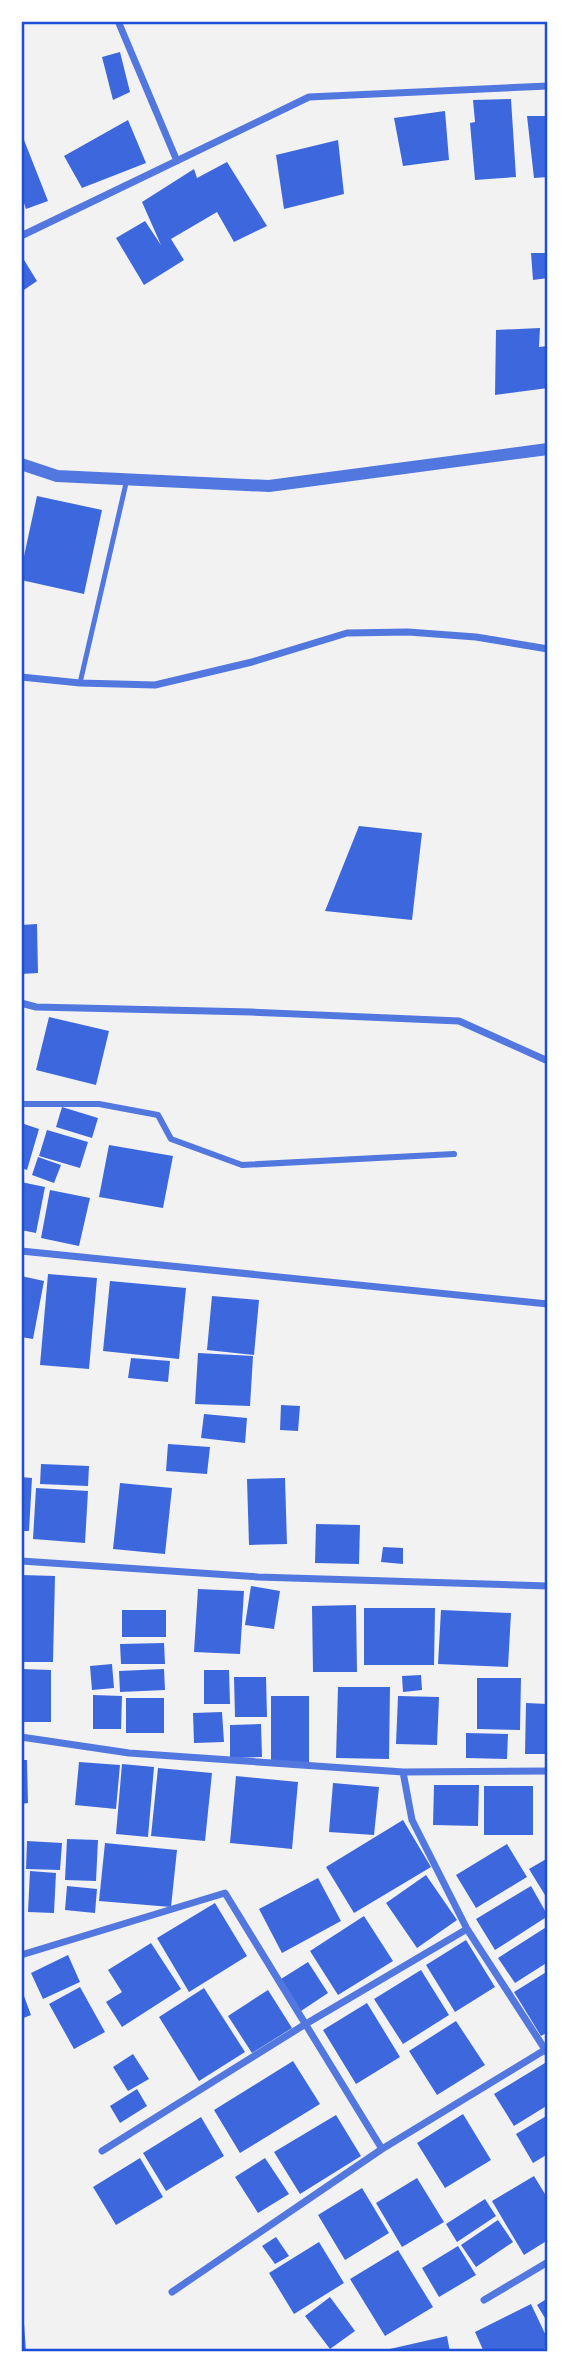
<svg xmlns="http://www.w3.org/2000/svg" width="569" height="2373" viewBox="0 0 569 2373" font-family="Jost,sans-serif">
  <rect width="100%" height="100%" fill="#f2f2f2"/>
  <path fill="#3d67dc" d="M120,52L130,92L113,100L102,57Z
    M511,99L516,177L475,180L470,123L475,122L473,100Z
    M445,111L449,160L403,166L394,118Z
    M527,116H548V177L534,178Z
    M128,120L146,163L82,188L64,156Z
    M24,140L48,201L26,209L21,194V141Z
    M338,140L344,194L284,209L276,155Z
    M227,162L267,226L234,242L217,212L171,239L184,260L144,285L116,238L145,221L161,245L142,202L194,169L197,178Z
    M531,253H548V278L533,280Z
    M21,255L37,281L21,292Z
    M540,328L539,347L548,346V388L495,395L496,330Z
    M37,496L102,510L84,594L21,580V570Z
    M359,826L422,833L412,920L325,911Z
    M37,924L38,973L21,974V925Z
    M49,1017L109,1031L96,1085L36,1070Z
    M62,1107L98,1118L92,1138L56,1127Z
    M21,1123L39,1129L27,1170L21,1168Z
    M47,1130L88,1142L80,1168L39,1156Z
    M109,1145L173,1156L163,1208L99,1197Z
    M38,1157L61,1165L54,1183L32,1175Z
    M21,1182L45,1187L36,1233L21,1230Z
    M50,1190L90,1198L79,1246L41,1238Z
    M48,1274L97,1278L89,1369L40,1365Z
    M21,1276L44,1281L33,1339L21,1337Z
    M110,1281L186,1288L179,1359L103,1351Z
    M212,1296L259,1300L254,1355L207,1350Z
    M198,1353L253,1356L250,1406L195,1404Z
    M131,1358L170,1361L168,1382L128,1378Z
    M281,1405L300,1406L298,1431L280,1430Z
    M204,1414L247,1418L245,1443L201,1438Z
    M168,1444L210,1447L207,1474L166,1471Z
    M41,1464L89,1466L88,1486L40,1484Z
    M21,1477L32,1478L29,1531H21Z
    M285,1478L287,1544L249,1545L247,1479Z
    M120,1483L172,1488L165,1554L113,1549Z
    M36,1488L88,1491L85,1543L33,1539Z
    M316,1524L360,1525L359,1564L315,1563Z
    M383,1547L403,1548V1564L381,1562Z
    M21,1575L55,1576L53,1662H21Z
    M251,1586L280,1591L274,1629L245,1625Z
    M198,1589L244,1591L240,1654L194,1652Z
    M356,1605L357,1672H313L312,1606Z
    M364,1608H435L434,1665H364Z
    M122,1610H166V1637H122Z
    M441,1610L511,1613L508,1667L438,1664Z
    M164,1643L165,1664H121L120,1644Z
    M112,1664L114,1688L92,1690L90,1666Z
    M21,1669L51,1670V1722H21Z
    M164,1669L165,1690L120,1692L119,1671Z
    M204,1670H229L230,1704H204Z
    M421,1675L422,1690L403,1692L402,1676Z
    M234,1677H266L267,1717H235Z
    M477,1678H521L520,1730L477,1729Z
    M338,1687H390L389,1759L336,1758Z
    M93,1695L122,1696L121,1729H93Z
    M271,1696H309V1762H271Z
    M398,1696L439,1697L437,1745L396,1744Z
    M126,1698H164V1733H126Z
    M526,1703L548,1704V1754H525Z
    M222,1712L224,1742L194,1743L193,1713Z
    M261,1724L262,1757L230,1758V1725Z
    M466,1733L508,1734L507,1759L466,1758Z
    M21,1760H27L28,1803L21,1804Z
    M79,1762L120,1765L116,1809L75,1805Z
    M122,1764L154,1767L148,1837L116,1834Z
    M158,1768L212,1773L205,1841L151,1836Z
    M236,1776L298,1782L292,1849L230,1843Z
    M333,1783L379,1787L374,1835L329,1832Z
    M434,1785H479L478,1826L433,1825Z
    M484,1786H533V1835H484Z
    M403,1820L431,1867L354,1913L326,1867Z
    M67,1839L98,1840L96,1881L65,1880Z
    M27,1841L62,1843L60,1870L26,1869Z
    M105,1843L177,1850L171,1907L99,1901Z
    M507,1844L527,1877L476,1908L456,1875Z
    M548,1858V1900L529,1869Z
    M30,1871L56,1873L54,1913L28,1912Z
    M426,1875L457,1920L417,1948L386,1903Z
    M318,1878L341,1921L282,1953L259,1909Z
    M67,1886L97,1889L95,1913L65,1910Z
    M531,1886L548,1916L495,1950L476,1919Z
    M215,1903L247,1956L189,1992L157,1938Z
    M364,1916L393,1961L338,1995L310,1951Z
    M548,1926V1962L515,1983L498,1958Z
    M466,1940L495,1987L455,2012L426,1965Z
    M151,1943L181,1989L122,2027L106,2002L122,1992L108,1970Z
    M68,1955L80,1982L43,1999L31,1973Z
    M308,1962L328,1993L301,2011L281,1979Z
    M421,1970L449,2015L403,2044L374,1999Z
    M548,1971V2032L541,2036L514,1992Z
    M80,1987L105,2032L74,2049L49,2004Z
    M21,1988L31,2015L21,2019Z
    M204,1988L245,2052L199,2081L159,2017Z
    M268,1990L292,2028L252,2053L228,2016Z
    M367,2003L400,2057L356,2084L323,2030Z
    M456,2021L485,2065L437,2095L409,2051Z
    M133,2054L149,2079L128,2091L113,2067Z
    M293,2061L320,2104L240,2153L214,2110Z
    M545,2063L548,2068V2105L514,2126L494,2094Z
    M137,2089L147,2106L120,2123L110,2106Z
    M463,2114L491,2160L445,2188L417,2143Z
    M336,2115L361,2156L300,2194L274,2152Z
    M548,2115V2154L533,2163L516,2134Z
    M201,2117L224,2156L166,2191L143,2153Z
    M140,2158L163,2197L116,2225L93,2187Z
    M265,2158L289,2194L258,2213L235,2177Z
    M534,2176L548,2199V2240L524,2255L492,2201Z
    M417,2178L444,2222L402,2247L376,2203Z
    M362,2188L389,2233L345,2260L318,2215Z
    M485,2199L496,2216L457,2242L446,2224Z
    M498,2220L513,2242L476,2267L461,2245Z
    M276,2237L289,2256L275,2264L262,2246Z
    M319,2242L344,2283L294,2314L269,2273Z
    M458,2246L476,2275L439,2297L422,2268Z
    M398,2250L433,2307L385,2336L350,2279Z
    M330,2297L355,2331L330,2349L305,2316Z
    M548,2298V2323L537,2305Z
    M531,2304L548,2340V2347L537,2352H484L475,2332Z
    M21,2309H23L26,2352H21Z
    M447,2336L450,2352H381V2351Z"/>
  <g fill="none" stroke-linecap="round" stroke-linejoin="round">
    <path stroke="#5277de" stroke-width="5" d="M80,683L127,479"/>
    <path stroke="#5277de" stroke-width="6" d="M21,1104H99L158,1115L171,1139L242,1165L454,1154"/>
    <path stroke="#5277de" stroke-width="7" d="M118,21L177,161
      M21,236L309,97L548,86
      M21,677L80,683L155,685L252,662L347,633L408,632L476,637L548,649
      M21,1003L36,1007L251,1012L459,1021L548,1061
      M21,1251L548,1304
      M21,1561L258,1577L548,1586
      M21,1737L129,1753L403,1772L548,1771
      M403,1772L412,1820L467,1929L548,2054
      M21,1955L225,1893L382,2149
      M102,2151L304,2025L467,1929
      M172,2292L382,2149L548,2048
      M484,2300L548,2262"/>
    <path stroke="#5277de" stroke-width="12" d="M21,464L57,476L269,486L548,449"/>
  </g>
  <rect width="569" height="2373" fill="none" stroke="#ffffff" stroke-width="46"/>
  <rect x="23" y="23" width="523" height="2327" fill="none" stroke="#1d4ed8" stroke-width="2.5"/>
</svg>
